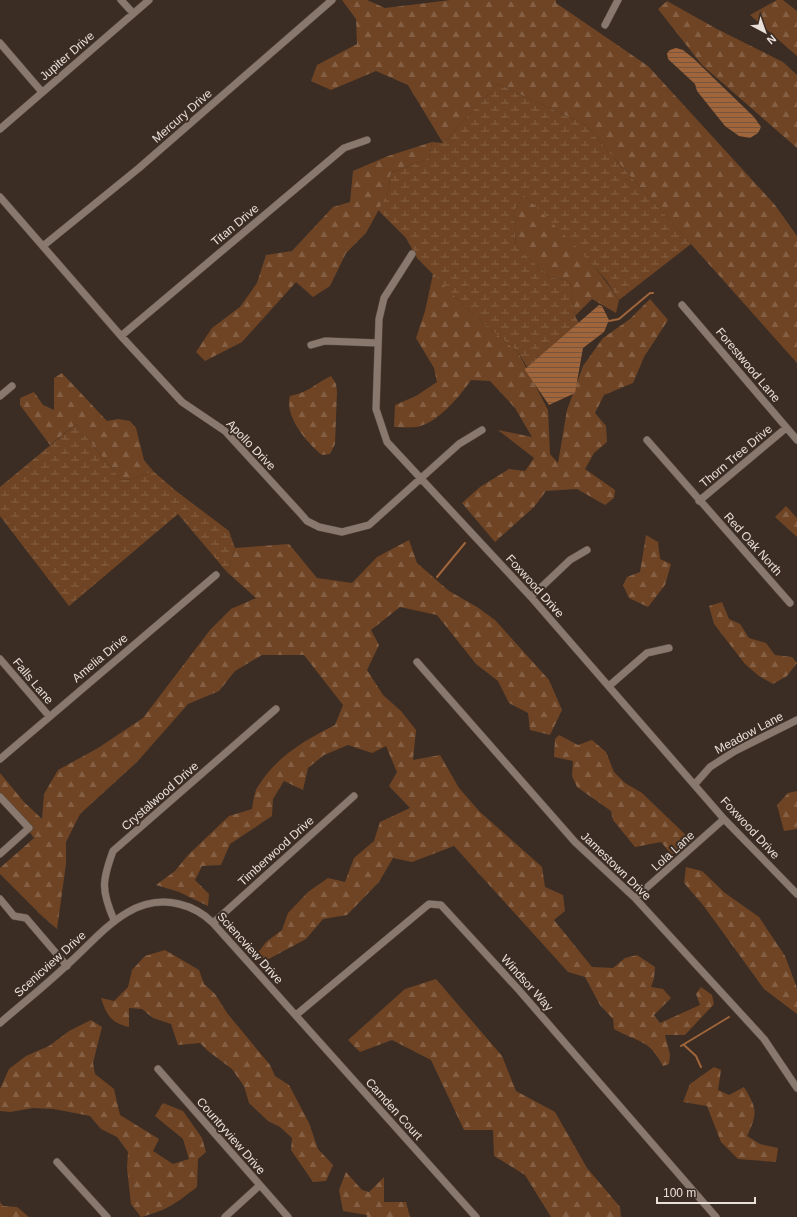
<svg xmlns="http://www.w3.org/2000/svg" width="797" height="1217" viewBox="0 0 797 1217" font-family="Helvetica,sans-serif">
  <defs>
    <pattern id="forest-firs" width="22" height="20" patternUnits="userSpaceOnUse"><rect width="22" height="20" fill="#6f4424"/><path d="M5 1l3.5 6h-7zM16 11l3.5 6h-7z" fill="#845f43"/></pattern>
    <pattern id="wetland-marsh" width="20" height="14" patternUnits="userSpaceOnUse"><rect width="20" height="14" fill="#6f4424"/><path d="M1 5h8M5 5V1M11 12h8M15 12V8" fill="none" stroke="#845f43"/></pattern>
    <pattern id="water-rules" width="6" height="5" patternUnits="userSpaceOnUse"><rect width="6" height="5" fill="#a0653b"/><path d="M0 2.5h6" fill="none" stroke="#78563e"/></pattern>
  </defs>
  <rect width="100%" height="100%" fill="#3b2d24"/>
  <path fill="url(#forest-firs)" d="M342,0H367L385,8L451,0H556V3L648,66L775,205L797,236V363L584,124L498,84L443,143L408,85L376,71L331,90L311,81L317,65L357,44L356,19Z
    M777,0H783L797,11V56L750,15Z
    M667,1L717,29L783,62L797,75V148L702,65L658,9Z
    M432,142L429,158L391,173L388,193L366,233L346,253L330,286L313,297L296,282L242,342L205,361L196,352L212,328L240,307L257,283L266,255L292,251L333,207L350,202L353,171L388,156Z
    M524,195C558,228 593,260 619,300L616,313L592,299L575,316L570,281L549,277L516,246L514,212Z
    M433,274L469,311L518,352L548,410L550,454L558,463L567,410L583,366L603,338L630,319L650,299L668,320L644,357L633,383L604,395L595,413L606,426L607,442L594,453L585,469L615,490L614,498L605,505L577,489L546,491L534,507L495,542L462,503L480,487L509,469L525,471L534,458L498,430L532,437L515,408L490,381L471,380C460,396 437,424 416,427C409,428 401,427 394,427L395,405L416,396L437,382L434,368L416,338L425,311Z
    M62,373L107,421L118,419L130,421L136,428L144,460L153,471L133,479L121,480L76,424L50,445L20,405V398L34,392L43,405L54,410V378Z
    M331,376L336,384L337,392L335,444L330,454L322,455C307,443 284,416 290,396C307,393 315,384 331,376Z
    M786,506L797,518V537L775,517Z
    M646,535L658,542L660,559L671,564L665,585L648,607L629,598L623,585L627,577L640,572Z
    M409,540L417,563L449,591L477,607L495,620L549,680L562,710L550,735L530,730L528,713L509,703L498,681L476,664L437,615L400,607L371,630L379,645L367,670L383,695L401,711L416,730L413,760L440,755L459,788L480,812L542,867L545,887L563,895L565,911L554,920L592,967L613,968L625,958L637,955L655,967L654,978L651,987L663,989L671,998L654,1015L660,1023L700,1005L696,994L701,987L712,995L714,1004L685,1035H665L670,1055L669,1064L663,1066C649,1039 639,1043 614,1029L613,1019L600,1005L585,977L568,972L454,846L412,862L393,858L379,882L347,915L323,919L306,939L265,961L257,954L266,942L282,930L288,913L308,892L328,878L345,882L354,858L374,841L380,822L410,808L389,786L397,772L386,746L372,753L348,745L324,755L308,768L303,790L284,781L273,799L272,816L230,844L221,865L202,866L195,880L209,894L208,906L179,892L156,885L175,871L188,855L229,816L252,809C253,803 254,794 257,788C276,757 303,741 335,725L343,705L304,655H262L235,671L219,691L188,704L137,762L80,814L66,842V864L57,929L42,916L0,874V868L34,838L0,793V773L24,802L42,819L44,794L58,770L98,748L143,718L210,630L231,609L256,598L227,572L235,548L289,544L317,578L352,583L377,557Z
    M722,602L729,619L740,624L749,638L766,643L775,655L792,657L797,663L787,676L773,684L759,676L745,664L714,624L709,606Z
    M559,735L578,745L592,740L606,752L614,772L625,783L642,793L692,841L672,855L661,842L635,847L613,820L611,811L577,787L572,776L573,761L554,757L555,739Z
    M797,791V829L784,831L777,805L788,793Z
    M686,867L702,871L725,893L759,917L785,956L797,988V1014L764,989L703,905L684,883Z
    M165,950L199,970L204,984L215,994L227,1013L270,1065L275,1076L289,1085L309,1123L318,1149L333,1165L326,1181L313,1182L291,1150L292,1138L280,1127L268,1121L249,1103L244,1086L232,1069L208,1051L200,1043L178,1045L171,1024L153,1018L142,1009L129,1008V1027C111,1023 106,1014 101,998L114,1001L128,987L132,970L145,956Z
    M436,979L502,1056L516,1091L555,1112L587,1168L620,1207L621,1217H551L525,1175L494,1156L493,1130H464L431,1060L392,1040L360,1052L348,1040L405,989Z
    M91,1020L102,1027L93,1063L95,1074L114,1089L120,1115L159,1139L153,1151L173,1164L189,1159L183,1139L155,1116L163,1103L183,1111L202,1138L206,1152L198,1159L197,1187C176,1203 168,1210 141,1217L131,1204L127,1168L128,1152L117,1137L101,1129L90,1116L54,1109L33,1108L10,1112L0,1111V1089L9,1069L26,1056L49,1046L69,1031Z
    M714,1067L721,1070L718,1090L729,1095L744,1087C757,1109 758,1112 747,1136L760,1144L778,1148L776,1162L738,1159L721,1142L707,1106L683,1102L690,1084Z
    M346,1172L362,1190L369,1192L384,1177V1202H406L410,1217H367V1215L343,1211L339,1190Z
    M0,1202L3,1206L17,1207L29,1217H0Z"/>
  <path fill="url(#wetland-marsh)" d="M498,84L584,124L691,244L619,300L606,280L580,251L524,195L514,212L516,246L549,277L570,281L575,316L579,323L527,367L518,352L469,311L417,258L406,238L378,210L388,193L391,173L429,158L432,142L443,143Z
    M76,424L121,480L133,479L153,471L176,491L229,531L235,548L227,572L178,514L69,606L0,516V487Z"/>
  <path fill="url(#water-rules)" d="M676,48L683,50L693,58L754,117L761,127L758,133L750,138L739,136L725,126L697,91L695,84L668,59L667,53L670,50Z
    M599,305L602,306L609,320L604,332L583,348L575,393L549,405L525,370V369Z"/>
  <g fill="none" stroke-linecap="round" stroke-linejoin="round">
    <path stroke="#a0653b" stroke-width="2" d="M609,321L619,319L650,293H653
      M437,577L465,543
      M684,1045L696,1056L701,1067
      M681,1046L729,1017"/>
    <defs>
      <path id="street" d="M121,0L133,13
        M605,25L618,0
        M0,43L42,92
        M0,129L149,0
        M0,197L121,336L182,402L225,431L301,514L307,521L319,527L342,532L369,525L459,444L482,430
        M43,246L139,168L332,0
        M412,254L384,298L379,319L376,409L387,442L531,597L724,819L797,894
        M682,305L797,440
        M121,336L344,148L367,140
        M311,345L325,341L378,343
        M0,396L12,386
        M647,440L790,603
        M699,501L786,428
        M531,597L570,560L587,550
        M0,659L49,716
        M417,662L575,842L635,898L764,1039L797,1088
        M609,686L647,653L669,648
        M0,759L216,575
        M695,784L710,767L735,751L797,720
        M0,797L29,828L0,854
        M635,898L724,819
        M0,899L14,916L26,918L67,966
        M114,920C101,890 102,881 113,851L276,709
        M213,923L354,796
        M296,1015L429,904L441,905L518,989L716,1217
        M0,1023C22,1004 46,985 67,965C99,937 130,892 179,904C192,907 203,913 213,923L476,1217
        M158,1069L288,1217
        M57,1162L107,1217
        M225,1217L260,1185"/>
    </defs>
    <use href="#street" stroke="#564a42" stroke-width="8"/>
    <use href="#street" stroke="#88786d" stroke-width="7"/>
  </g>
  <g text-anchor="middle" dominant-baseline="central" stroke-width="4" stroke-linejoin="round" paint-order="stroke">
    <g font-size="12" fill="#eae0da" stroke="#3b2d24">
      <text transform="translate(67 56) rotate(-41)">Jupiter Drive</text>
      <text transform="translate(182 116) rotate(-41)">Mercury Drive</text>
      <text transform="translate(235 225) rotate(-40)">Titan Drive</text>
      <text transform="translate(748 365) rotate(50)">Forestwood Lane</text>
      <text transform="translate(251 445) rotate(46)">Apollo Drive</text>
      <text transform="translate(736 456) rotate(-40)">Thorn Tree Drive</text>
      <text transform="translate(753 544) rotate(48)">Red Oak North</text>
      <text transform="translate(535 586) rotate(48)">Foxwood Drive</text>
      <text transform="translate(100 658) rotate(-40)">Amelia Drive</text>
      <text transform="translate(33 681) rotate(50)">Falls Lane</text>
      <text transform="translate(749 733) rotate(-28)">Meadow Lane</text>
      <text transform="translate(160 796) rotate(-41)">Crystalwood Drive</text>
      <text transform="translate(750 828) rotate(47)">Foxwood Drive</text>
      <text transform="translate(276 851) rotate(-42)">Timberwood Drive</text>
      <text transform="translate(673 851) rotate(-42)">Lola Lane</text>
      <text transform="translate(616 866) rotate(44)">Jamestown Drive</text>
      <text transform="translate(250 948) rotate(48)">Sciencview Drive</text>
      <text transform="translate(50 964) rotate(-42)">Scenicview Drive</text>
      <text transform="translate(527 983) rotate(48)">Windsor Way</text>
      <text transform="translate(394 1109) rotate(48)">Camden Court</text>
      <text transform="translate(231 1136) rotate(49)">Countryview Drive</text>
    </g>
  </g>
  <g transform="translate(765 32) rotate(139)" stroke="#3b2d24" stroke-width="3" paint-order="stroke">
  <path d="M0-3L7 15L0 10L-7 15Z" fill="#eae0da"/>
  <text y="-6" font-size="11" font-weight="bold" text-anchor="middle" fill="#eae0da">N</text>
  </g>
  <path d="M657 1197v6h98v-6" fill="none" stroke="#eae0da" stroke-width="2"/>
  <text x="663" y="1197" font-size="12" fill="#eae0da" stroke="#3b2d24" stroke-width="3" paint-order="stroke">100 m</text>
</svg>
